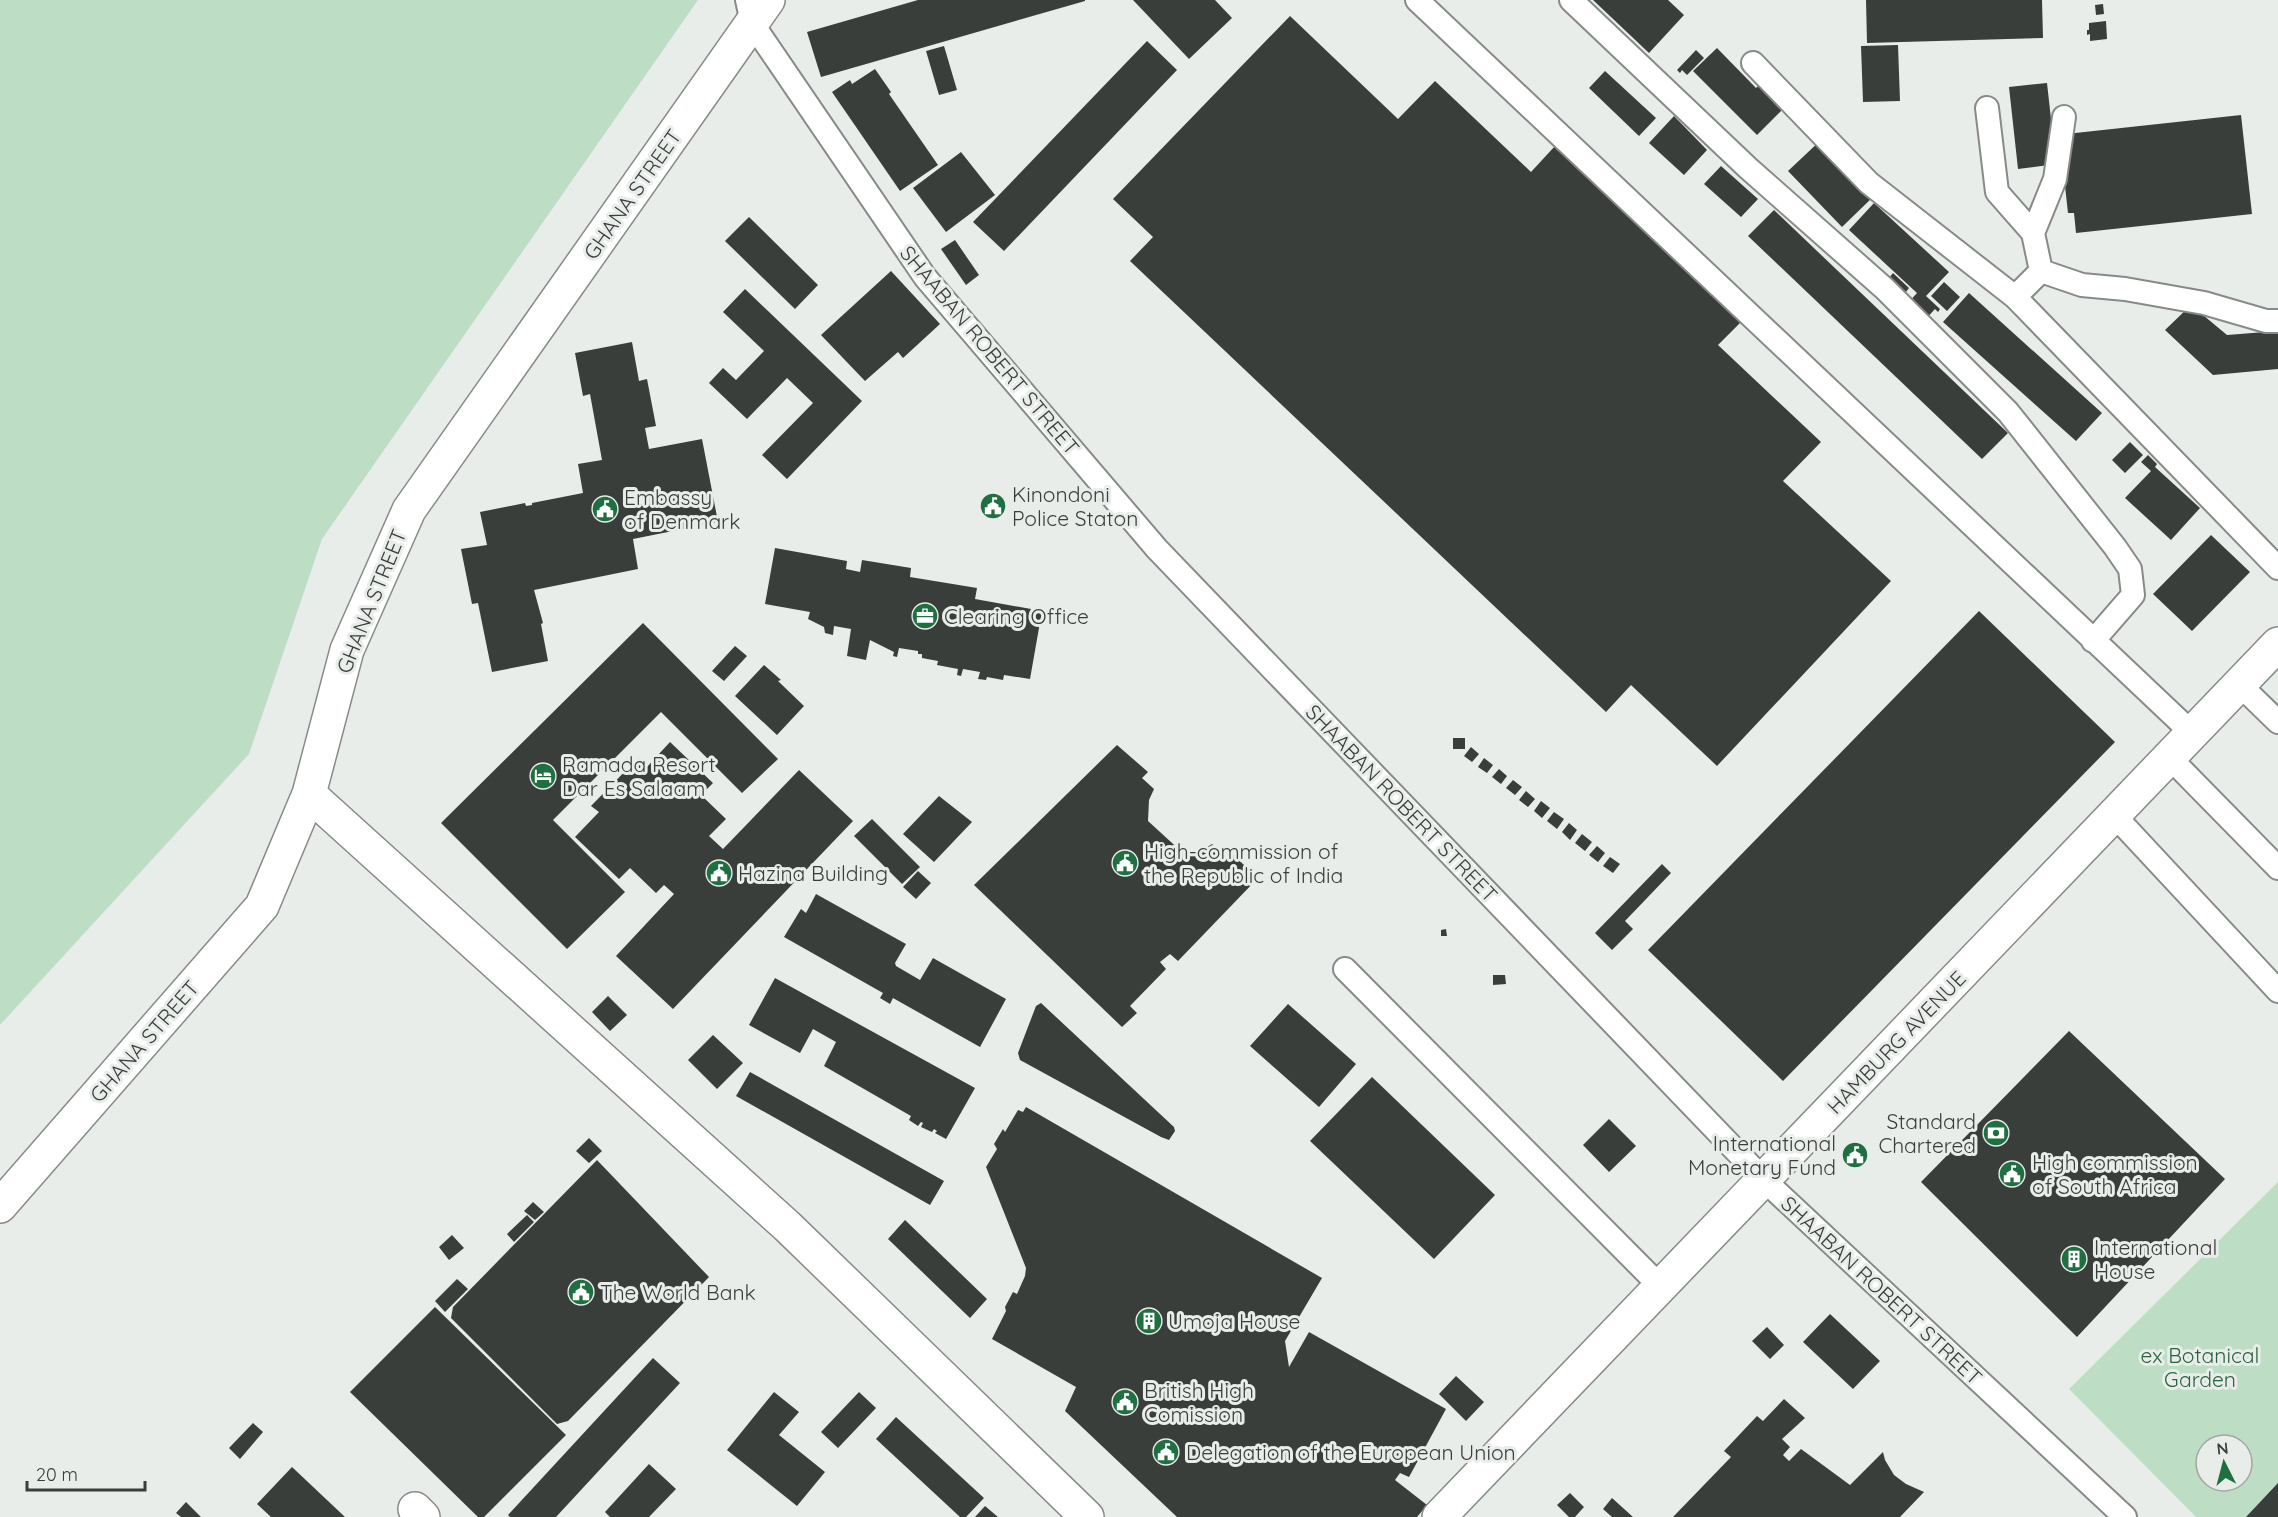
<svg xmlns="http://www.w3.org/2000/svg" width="2278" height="1517" viewBox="0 0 2278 1517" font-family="Quicksand,sans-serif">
  <rect width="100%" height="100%" fill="#e8edea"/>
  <path fill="#bddec5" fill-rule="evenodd" d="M0,0H698L322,539L249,754L0,1025Z
    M2278,1182V1517H2196L2069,1389ZM2206,1445H2242V1481H2206Z"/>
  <path fill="#3a3e3b" d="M918,0H1085V1L821,77L807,32Z
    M1133,0H1215L1232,18L1189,59Z
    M1593,0H1668L1684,15L1649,53Z
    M1866,0H2042L2043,38L1867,43Z
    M2103,4L2104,14L2096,15L2095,5Z
    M1290,16L1398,119L1435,81L1531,172L1555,146L1741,322L1718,345L1821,442L1783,481L1891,581L1717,766L1631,685L1606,712L1130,261L1153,237L1113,199Z
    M2106,21L2107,39L2090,41V34L2087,35V30H2089V23Z
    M1147,41L1177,70L1004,251L973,222Z
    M1898,45L1900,101L1863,102L1861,46Z
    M944,46L957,90L939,95L926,51Z
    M1717,48L1756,88L1759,85L1783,109L1757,135L1693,71Z
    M1696,50L1704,58L1687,75L1682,70L1680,73L1677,70Z
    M875,69L891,92L889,94L938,165L900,191L832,92L850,80L852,84Z
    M1605,71L1656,118L1639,136L1589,88Z
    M2047,83L2056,164L2018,169L2009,87Z
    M2241,115L2252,214L2076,233L2074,213H2068L2062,159L2066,134Z
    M1674,116L1707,150L1684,175L1649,143Z
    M1822,139L1875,195L1842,227L1788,171Z
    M961,152L995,195L946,232L913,188Z
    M1721,166L1758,199L1741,217L1704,184Z
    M1874,203L1949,272L1926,296L1940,309L1938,312L1935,309L1923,322L1905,306L1917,293L1849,230Z
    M1774,210L2008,433L1982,459L1748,236Z
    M749,217L818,285L795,309L725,241Z
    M955,240L979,275L966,285L941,249Z
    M891,271L940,324L903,358L898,352L865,381L821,335Z
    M1893,273L1909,288L1902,297L1885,283Z
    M1944,282L1960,297L1947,311L1931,296Z
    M745,289L862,401L787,479L762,455L813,403L787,378L747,419L709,383L723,368L736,380L764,351L723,312Z
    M1969,293L2102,413L2076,441L1943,322Z
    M2191,305L2227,335L2278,331V369L2213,375L2165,330Z
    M632,342L639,381L647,379L656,426L645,428L649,449L702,439L718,522L633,539L638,569L534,590L543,623L541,624L548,661L492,672L478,603L472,604L461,549L487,545L480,512L525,503L526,506L532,505V503L583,493L578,464L602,460L590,394L583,396L575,353Z
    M2130,442L2143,455L2125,473L2112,460Z
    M2148,455L2157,464L2155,467L2200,508L2171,540L2125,498L2151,471L2141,462Z
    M2211,535L2250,572L2192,631L2153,594Z
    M775,548L847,561L846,569L860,572L862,560L911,568L910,577L977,588L975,599L1042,611L1030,679L1004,675L1003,680L987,677L986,680L978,679L980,672L963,669L961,676L957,675L958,669L937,665L938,661L922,658V654H918V651L899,648L897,657L893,656L894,652L870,640L866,660L847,656L851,629L834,626L833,635L825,633L824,627L808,619L810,612L765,604Z
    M1979,611L2115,742L1783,1081L1648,950Z
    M643,623L778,759L742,793L661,712L553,820L625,892L567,949L441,823Z
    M735,646L747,656L724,681L712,671Z
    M764,665L781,680L778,681L804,706L777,735L735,696Z
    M1453,738H1465V749H1453Z
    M670,742L713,783L701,795L726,819L709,836L723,849L799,770L853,821L673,1009L616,956L674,894L664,885L656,893L630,868L619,879L575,837L599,812L591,806L638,758L647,767Z
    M1117,745L1148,772L1142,778L1154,789L1149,800L1148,821L1183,853L1200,852L1212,844L1224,855L1228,850L1258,878L1178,961L1170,954L1160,962L1166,969L1130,1006L1137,1013L1122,1027L974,885Z
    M1471,747L1479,754L1472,762L1464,756Z
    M1484,758L1493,765L1487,773L1478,767Z
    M1499,769L1507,776L1501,784L1492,777Z
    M1513,780L1522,787L1515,795L1506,788Z
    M1526,791L1535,799L1528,807L1519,800Z
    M939,796L972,822L934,862L903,834Z
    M1541,801L1550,808L1542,818L1534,811Z
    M1554,812L1564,819L1557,829L1547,821Z
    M872,819L920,867L902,884L854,836Z
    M1569,823L1577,830L1570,840L1562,832Z
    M1582,834L1592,842L1585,851L1575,843Z
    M1597,846L1605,853L1598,862L1589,855Z
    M1610,857L1620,864L1613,873L1603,866Z
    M1662,864L1671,873L1625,921L1633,929L1612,950L1595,933Z
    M918,871L931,883L916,899L903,887Z
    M816,894L906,944L895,963L896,966L920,980L933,958L1006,999L980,1047L893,998L890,1004L880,998L883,993L784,937L801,909L806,913Z
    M1446,929L1447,936H1441V930Z
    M1493,975H1505L1506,984L1493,985Z
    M775,978L975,1088L946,1139L935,1133L937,1131L934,1129L932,1132L921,1127L923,1123L921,1122L918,1126L909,1120L911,1116L824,1066L836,1042L813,1029L800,1053L749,1025Z
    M608,996L627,1015L610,1031L592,1012Z
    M1041,1003L1174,1127L1175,1131L1169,1140L1161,1137L1020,1060L1018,1053L1036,1006Z
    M1288,1004L1356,1064L1319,1107L1250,1046Z
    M2069,1031L2225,1179L2077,1337L1921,1182Z
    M713,1035L743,1063L717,1089L688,1060Z
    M750,1072L944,1181L930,1205L736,1096Z
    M1372,1077L1495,1195L1434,1259L1310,1141Z
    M1026,1107L1322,1278L1285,1341L1289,1367L1309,1332L1446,1409L1409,1477L1400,1473L1395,1480L1427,1505L1417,1517H1177L1065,1411L1076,1387L992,1339L1006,1311L1005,1307L1013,1292L1017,1294L1025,1276L1026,1268L986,1167L997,1149L994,1144L1003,1129L1005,1132L1018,1110L1023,1112Z
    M1609,1119L1636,1146L1609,1172L1583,1145Z
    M589,1138L602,1151L589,1163L576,1151Z
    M597,1160L709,1277L568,1421L557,1424L451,1318L453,1307Z
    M533,1202L544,1212L535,1220L524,1211Z
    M527,1215L534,1222L514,1242L507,1234Z
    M905,1220L987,1299L970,1318L888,1239Z
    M452,1235L464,1248L449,1260L439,1247Z
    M457,1279L468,1289L445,1312L435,1301Z
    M435,1307L566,1435L484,1517H478L350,1392Z
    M1830,1314L1880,1361L1853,1389L1803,1342Z
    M1767,1327L1784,1345L1770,1359L1752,1341Z
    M653,1358L680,1383L556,1517H510L508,1515Z
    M1456,1376L1484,1402L1466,1421L1439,1394Z
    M774,1392L799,1412L779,1435L825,1472L797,1506L727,1450Z
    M859,1392L876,1408L838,1448L821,1432Z
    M1784,1399L1805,1418L1782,1439L1790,1447L1783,1455L1789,1461L1801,1449L1850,1485L1883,1452L1885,1460L1894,1475L1906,1484L1924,1492L1900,1517H1673L1731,1457L1724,1451L1757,1416L1763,1421Z
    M896,1417L984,1498L966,1517H960L876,1439Z
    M253,1423L263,1432L240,1459L229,1448Z
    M649,1464L676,1489L649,1517H610L605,1512Z
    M292,1467L345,1517H271L257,1504Z
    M2278,1483V1517H2246Z
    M1570,1493L1584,1507L1575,1517H1569L1557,1505Z
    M1612,1498L1633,1517H1612L1603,1509Z
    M186,1502L201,1517H181L176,1513Z
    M985,1506L998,1517H975Z"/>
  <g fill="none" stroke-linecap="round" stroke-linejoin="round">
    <defs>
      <path id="service" d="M747,0L752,23L925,277L1157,549L1764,1180L2125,1517
        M1417,0L2192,733
        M1571,0L1748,168L1885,289L2008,412L2115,547L2130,569L2133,595L2093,641
        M1753,63L1869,183L2015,297L2278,568
        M1987,108L1997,192L2033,233
        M2041,271L2082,285L2125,289L2204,303L2266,321H2278
        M2015,297L2041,271L2033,233L2055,179L2064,117
        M2239,684L2278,722
        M2169,757L2278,868
        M2114,815L2278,991
        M1345,969L1661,1287"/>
      <path id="minor" d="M309,794L787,1226L1087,1517
        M0,1206L262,906L309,794L347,650L409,510L768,0
        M415,1509L423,1517"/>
      <path id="tertiary" d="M1439,1517L2278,644"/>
    </defs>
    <use href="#service" stroke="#878b88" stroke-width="26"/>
    <use href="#minor" stroke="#878b88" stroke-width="36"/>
    <use href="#tertiary" stroke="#878b88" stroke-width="36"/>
    <use href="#service" stroke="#fff" stroke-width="22"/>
    <use href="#minor" stroke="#fff" stroke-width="33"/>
    <use href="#tertiary" stroke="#fff" stroke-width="33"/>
  </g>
  <defs>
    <symbol id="civic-disc" viewBox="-11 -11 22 22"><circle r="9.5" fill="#1f6f40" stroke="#e8edea"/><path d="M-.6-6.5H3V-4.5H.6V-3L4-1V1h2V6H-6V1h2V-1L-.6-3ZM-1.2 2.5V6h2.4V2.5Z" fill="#fff"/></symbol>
    <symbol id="office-disc" viewBox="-11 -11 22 22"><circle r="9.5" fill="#1f6f40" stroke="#e8edea"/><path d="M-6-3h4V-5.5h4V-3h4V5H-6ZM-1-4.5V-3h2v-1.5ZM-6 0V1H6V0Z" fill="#fff"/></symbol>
    <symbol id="hotel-disc" viewBox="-11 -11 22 22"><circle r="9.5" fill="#1f6f40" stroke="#e8edea"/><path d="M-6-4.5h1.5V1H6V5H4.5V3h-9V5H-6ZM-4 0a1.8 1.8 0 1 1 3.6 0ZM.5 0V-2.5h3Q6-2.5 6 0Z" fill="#fff"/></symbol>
    <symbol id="bank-disc" viewBox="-11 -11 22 22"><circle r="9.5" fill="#1f6f40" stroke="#e8edea"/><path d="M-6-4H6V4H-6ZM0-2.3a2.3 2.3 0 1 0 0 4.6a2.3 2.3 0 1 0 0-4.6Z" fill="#fff"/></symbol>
    <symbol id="building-disc" viewBox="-11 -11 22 22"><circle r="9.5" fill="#1f6f40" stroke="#e8edea"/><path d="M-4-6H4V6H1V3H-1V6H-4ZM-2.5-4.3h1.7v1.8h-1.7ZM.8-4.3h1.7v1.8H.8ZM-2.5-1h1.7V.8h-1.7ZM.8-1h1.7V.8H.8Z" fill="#fff"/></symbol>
  </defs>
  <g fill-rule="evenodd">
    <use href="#civic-disc" x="978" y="491" width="30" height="30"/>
    <use href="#civic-disc" x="590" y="494" width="30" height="30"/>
    <use href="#office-disc" x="910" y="601" width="30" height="30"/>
    <use href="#hotel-disc" x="528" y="761" width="30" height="30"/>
    <use href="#civic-disc" x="1110" y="848" width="30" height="30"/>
    <use href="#civic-disc" x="704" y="858" width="30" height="30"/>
    <use href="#bank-disc" x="1981" y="1118" width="30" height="30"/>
    <use href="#civic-disc" x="1840" y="1140" width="30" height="30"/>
    <use href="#civic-disc" x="1997" y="1159" width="30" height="30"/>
    <use href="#building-disc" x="2059" y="1244" width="30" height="30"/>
    <use href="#civic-disc" x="566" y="1277" width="30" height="30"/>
    <use href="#building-disc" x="1134" y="1306" width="30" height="30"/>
    <use href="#civic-disc" x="1110" y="1387" width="30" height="30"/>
    <use href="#civic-disc" x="1151" y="1437" width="30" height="30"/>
  </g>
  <g text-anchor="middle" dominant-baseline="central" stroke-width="6" stroke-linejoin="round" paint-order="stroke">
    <g font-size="21" fill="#3b3d3c" stroke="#e8edea">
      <text transform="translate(632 194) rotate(-55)">GHANA STREET</text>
      <text transform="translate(990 350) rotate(50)">SHAABAN ROBERT STREET</text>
      <text transform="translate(371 601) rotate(-68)">GHANA STREET</text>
      <text transform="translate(1402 803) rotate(46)">SHAABAN ROBERT STREET</text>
      <text transform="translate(144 1041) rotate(-49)">GHANA STREET</text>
      <text transform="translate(1896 1042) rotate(-46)">HAMBURG AVENUE</text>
      <text transform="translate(1882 1290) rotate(43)">SHAABAN ROBERT STREET</text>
    </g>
    <g font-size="21" fill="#3b3d3c" stroke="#e8edea" text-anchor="start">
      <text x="1012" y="494">Kinondoni<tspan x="1012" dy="24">Police Staton</tspan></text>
      <text x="624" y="497">Embassy<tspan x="624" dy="24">of Denmark</tspan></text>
      <text x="944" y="616">Clearing Office</text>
      <text x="562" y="764">Ramada Resort<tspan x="562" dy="24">Dar Es Salaam</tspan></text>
      <text x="1144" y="851">High-commission of<tspan x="1144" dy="24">the Republic of India</tspan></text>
      <text x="738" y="873">Hazina Building</text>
      <text x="1976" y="1121" text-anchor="end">Standard<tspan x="1976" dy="24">Chartered</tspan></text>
      <text x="1836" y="1143" text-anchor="end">International<tspan x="1836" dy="24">Monetary Fund</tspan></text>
      <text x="2032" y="1162">High commission<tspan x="2032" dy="24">of South Africa</tspan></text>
      <text x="2094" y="1247">International<tspan x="2094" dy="24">House</tspan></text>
      <text x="600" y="1292">The World Bank</text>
      <text x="1168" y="1321">Umoja House</text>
      <text x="1144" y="1390">British High<tspan x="1144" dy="24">Comission</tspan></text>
      <text x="1186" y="1452">Delegation of the European Union</text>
    </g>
    <g font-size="21" fill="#28653e" stroke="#e8edea">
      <text x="2200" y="1355">ex Botanical<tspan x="2200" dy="24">Garden</tspan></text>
    </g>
  </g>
  <g transform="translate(2224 1463) rotate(354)"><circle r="28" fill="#e8edea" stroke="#a3a7a4" stroke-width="1.5"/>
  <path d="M0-4.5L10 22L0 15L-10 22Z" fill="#1f6f40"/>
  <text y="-9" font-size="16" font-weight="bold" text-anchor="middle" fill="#3b3d3c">N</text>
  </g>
  <path d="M27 1481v9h118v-9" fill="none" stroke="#3b3d3c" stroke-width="3"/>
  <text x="36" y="1481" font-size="18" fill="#3b3d3c" stroke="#e8edea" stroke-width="4.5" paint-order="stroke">20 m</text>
</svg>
